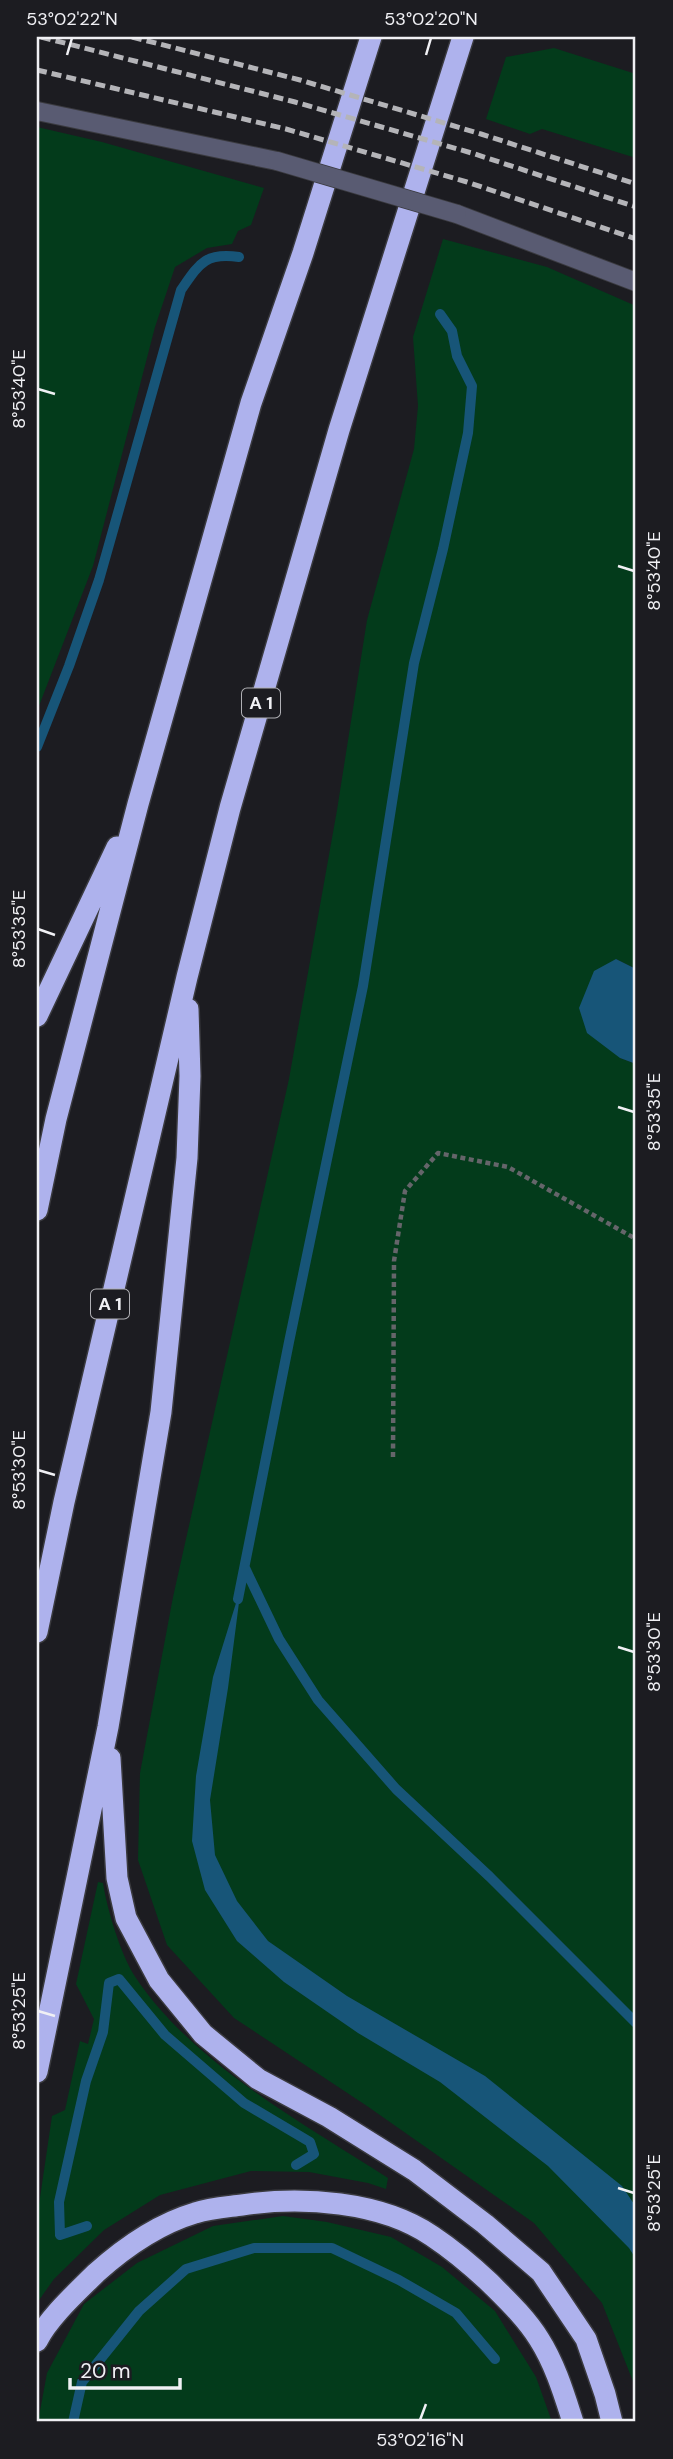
<svg xmlns="http://www.w3.org/2000/svg" width="673" height="2459" viewBox="0 0 673 2459" font-family="'DM Sans',sans-serif">
  <rect width="100%" height="100%" fill="#1c1c21"/>
  <path fill="#033b1b" d="M554,48L636,74V158L542,129L530,134L486,119L506,57Z
    M37,127L102,142L264,188L251,225L238,231L232,244L207,248L175,267L155,327L93,566L37,711Z
    M443,239L547,267L636,306V969L616,959L620,1058L636,1064V2389L602,2303L534,2223L367,2106L234,2018L167,1945L138,1860L140,1773L173,1597L289,1079L337,810L367,620L414,449L418,406L413,337Z
    M98,1882L103,1883C107,1909 121,1956 136,1978C193,2063 302,2123 388,2178L386,2189L368,2183L309,2172L251,2171L160,2195L104,2230L54,2279L37,2303V2218L52,2116L65,2110L80,2041L88,2044L94,2019L76,1984Z
    M283,2216L327,2222L391,2237L442,2267L495,2311L536,2377L552,2422H38L47,2373L84,2304L137,2263L213,2226Z"/>
  <path fill="#175578" d="M616,959L636,969V1064L620,1058L587,1033L579,1008L594,971Z
    M241,1587L228,1688L210,1800L215,1855L237,1901L268,1941L347,1996L485,2076L622,2186L636,2207V2259L629,2248L548,2166L440,2082L358,2033L284,1982L237,1941L205,1890L192,1841L196,1776L213,1677Z"/>
  <g fill="none" stroke-linecap="round" stroke-linejoin="round">
    <path stroke="#175578" stroke-width="10" d="M37,747L69,666L99,580L181,290C199,264 205,252 239,257
      M245,1568L279,1639L318,1700L396,1789L490,1877L636,2023
      M238,1599L289,1342L363,986L414,663L443,549L468,433L472,386L457,356L452,331L440,314
      M87,2226L60,2235L59,2202L86,2081L103,2032L109,1983L119,1979L165,2035L244,2103L310,2142L314,2154L296,2165
      M73,2422L82,2382L139,2311L186,2269L254,2248H332L399,2280L456,2313L495,2359"/>
    <defs>
      <path id="minor" d="M37,111L277,161
        M457,214L636,282"/>
      <path id="highway" d="M37,1016L117,847
        M37,1210L56,1119L138,804L251,403L303,253L371,37
        M37,1632L64,1502L187,977L230,808L339,430L463,37
        M110,1758L117,1878L126,1918L159,1980L203,2034L258,2079L329,2117L414,2170L485,2224L541,2272L586,2339L605,2394L612,2422
        M37,2072L108,1727L161,1412L187,1158L190,1076L188,1009
        M37,2341C49,2317 77,2292 96,2273C125,2247 158,2224 195,2213C210,2208 227,2207 242,2205C301,2196 381,2201 432,2236C453,2250 472,2266 490,2283C507,2300 526,2318 539,2339C555,2364 564,2394 573,2422"/>
    </defs>
    <use href="#minor" stroke="#3a3a3f" stroke-width="20"/>
    <use href="#highway" stroke="#3a3a3f" stroke-width="24"/>
    <path stroke="#65656a" stroke-width="4.5" stroke-dasharray="5 3.5" stroke-linecap="butt" d="M393,1457L394,1261L405,1191L438,1153L508,1167L636,1239"/>
    <use href="#minor" stroke="#595b72" stroke-width="18"/>
    <use href="#highway" stroke="#aeb2ed" stroke-width="21"/>
    <path stroke="#b4b4b8" stroke-width="5" stroke-dasharray="10 5" stroke-linecap="butt" d="M41,37L295,102L475,154L636,207
      M132,37L300,80L481,134L636,184
      M37,70L286,129L467,182L636,239"/>
    <defs>
      <path id="minor-bridge" d="M277,161L457,214"/>
    </defs>
    <use href="#minor-bridge" stroke="#3a3a3f" stroke-width="20" stroke-linecap="butt"/>
    <use href="#minor-bridge" stroke="#595b72" stroke-width="18"/>
  </g>
  <path fill="none" stroke="#f0f0f4" stroke-width="2.5" d="M67,55L72,38M426,55L431,38M38,389L55,394M618,566L634,571M38,929L55,935M618,1107L634,1112M38,1470L55,1475M618,1647L634,1652M38,2011L55,2016M618,2188L634,2193M420,2420L426,2404"/>
  <g text-anchor="middle" dominant-baseline="central" stroke-width="7" stroke-linejoin="round" paint-order="stroke">
    <g fill="#1c1c21" stroke="#b0b0b5" stroke-width="2">
      <rect x="242" y="688.5" width="38" height="29" rx="5"/>
      <rect x="91" y="1289.5" width="38" height="29" rx="5"/>
    </g>
    <g font-size="18" font-weight="bold" fill="#f0f0f4">
      <text x="261" y="703">A 1</text>
      <text x="110" y="1304">A 1</text>
    </g>
  </g>
  <rect width="673" height="2459" fill="none" stroke="#1c1c21" stroke-width="77"/>
  <path d="M70 2378v10h110v-10" fill="none" stroke="#f0f0f4" stroke-width="3.5"/>
  <text x="80" y="2378" font-size="21" fill="#f0f0f4" stroke="#1c1c21" stroke-width="5" paint-order="stroke">20 m</text>
  <rect x="38" y="38" width="596" height="2382" fill="none" stroke="#f0f0f4" stroke-width="2.5"/>
  <g font-size="18" text-anchor="middle" fill="#f0f0f4">
    <text x="72" y="25">53°02'22"N</text>
    <text x="431" y="25">53°02'20"N</text>
    <text transform="translate(19 389) rotate(-90)" y="6">8°53'40"E</text>
    <text transform="translate(654 571) rotate(-90)" y="6">8°53'40"E</text>
    <text transform="translate(19 929) rotate(-90)" y="6">8°53'35"E</text>
    <text transform="translate(654 1112) rotate(-90)" y="6">8°53'35"E</text>
    <text transform="translate(19 1470) rotate(-90)" y="6">8°53'30"E</text>
    <text transform="translate(654 1652) rotate(-90)" y="6">8°53'30"E</text>
    <text transform="translate(19 2011) rotate(-90)" y="6">8°53'25"E</text>
    <text transform="translate(654 2193) rotate(-90)" y="6">8°53'25"E</text>
    <text x="420" y="2446">53°02'16"N</text>
  </g>
</svg>
